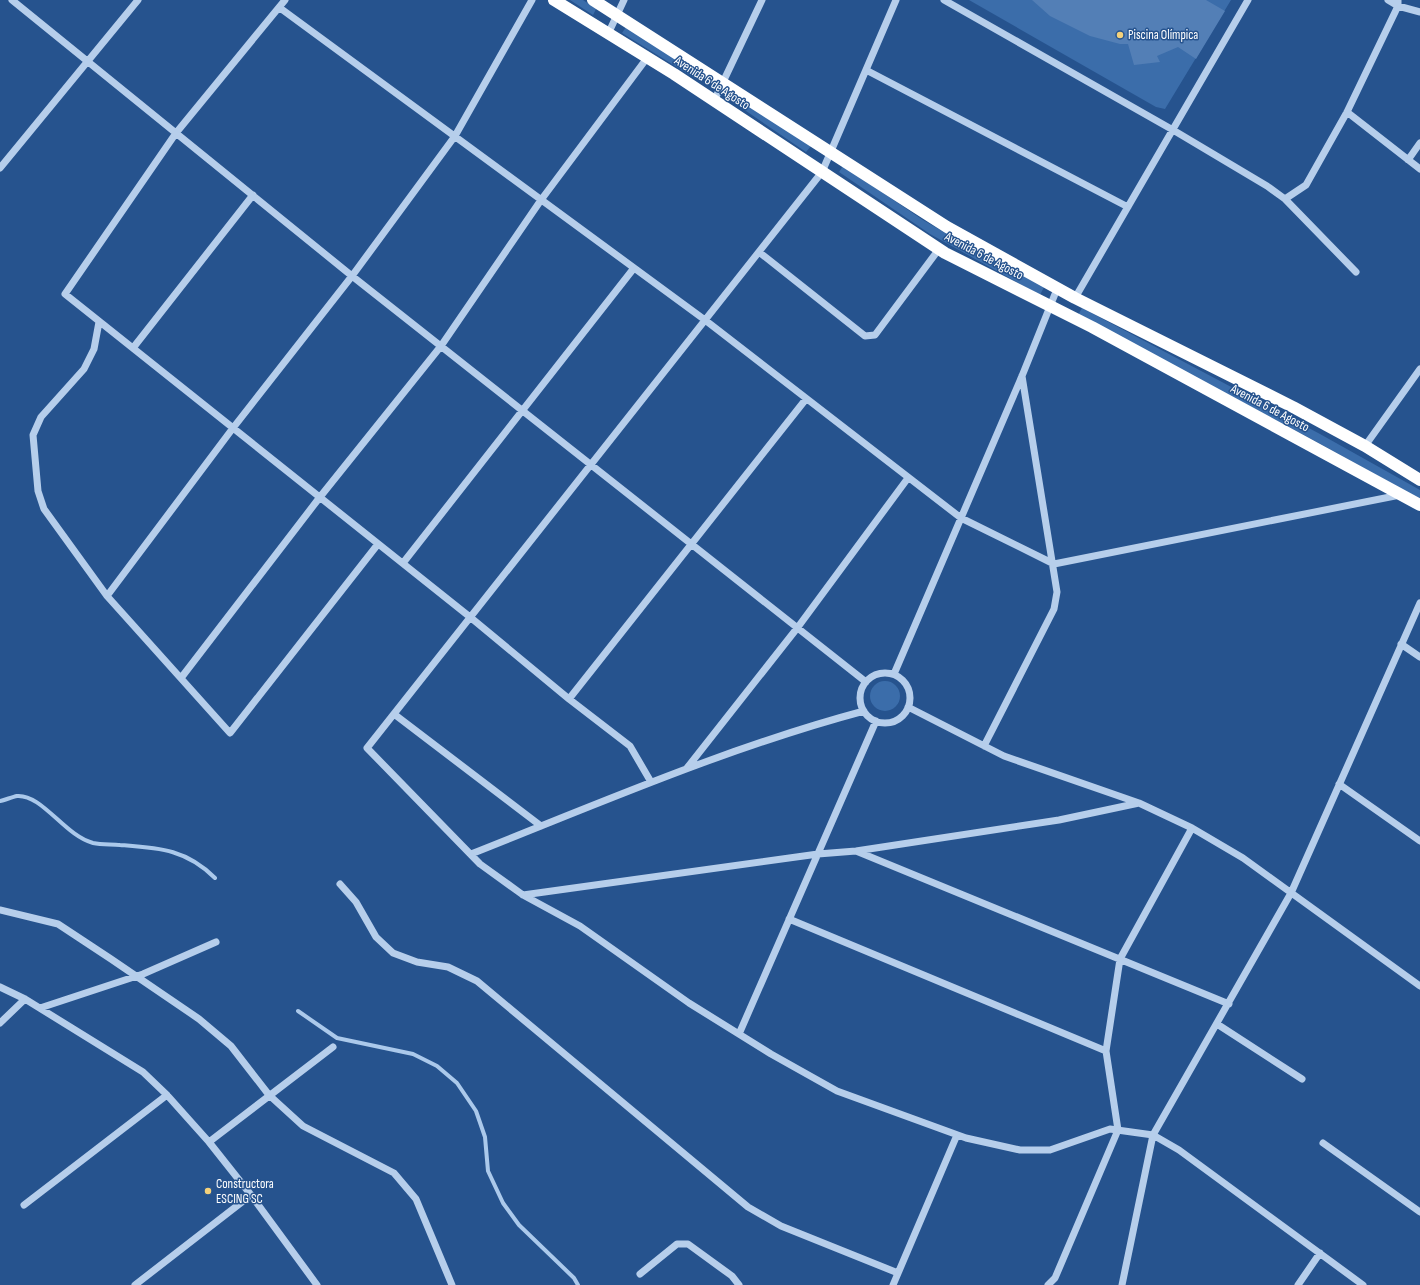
<svg xmlns="http://www.w3.org/2000/svg" width="1420" height="1285" viewBox="0 0 1420 1285" font-family="'Sofia Sans Condensed',sans-serif">
  <rect width="100%" height="100%" fill="#26538e"/>
  <path fill="#3b6daa" d="M570,0H583L596,9L593,15Z
    M969,0H1231L1165,109L1156,107Z
    M626,27L700,73L696,79L622,33Z
    M734,94L811,146L806,152L730,100Z
    M843,166L923,220L985,256L1044,287L1040,295L930,234L839,172Z
    M1082,308L1320,434L1420,490V499L1317,442L1078,315Z
    M870 696a15 15 0 1 1 30 0a15 15 0 1 1-30 0Z"/>
  <g fill="none" stroke-linecap="round" stroke-linejoin="round">
    <path stroke="#abc9eb" stroke-width="4" d="M0,801C5,800 12,797 17,796C42,794 65,836 93,843C102,845 112,844 120,845C159,848 186,849 215,878
      M298,1011L337,1038L413,1054L437,1066L457,1083L476,1111L485,1137L488,1171L503,1203L519,1225L574,1278L578,1285"/>
  </g>
  <path fill="#537fb6" d="M1032,0H1206L1225,11L1196,59L1178,47L1157,56L1160,62L1134,65L1128,44H1120L1090,36L1050,16Z"/>
  <g fill="none" stroke-linecap="round" stroke-linejoin="round">
    <path stroke="#b6ceeb" stroke-width="7" d="M12,0L352,276L866,682
      M285,0L176,133L65,294L470,617L569,699L630,746L651,782
      M896,0L822,172L367,748L480,864L523,895L580,926L689,1003L771,1054L837,1091L966,1138L1020,1150H1050L1110,1129L1153,1135L1179,1150L1363,1285
      M944,0L1173,130L1267,186L1285,199L1356,272
      M1388,0L1398,6L1420,12
      M280,8L705,320L961,518L1054,564L1400,495
      M608,34L624,0
      M866,70L1128,207
      M714,101L762,0
      M1347,112L1420,169
      M1408,160L1420,143
      M0,168L138,0
      M1285,199L1306,185L1347,112L1398,6V0
      M759,252L865,336L875,335L939,249
      M1075,298L1248,0
      M99,322L94,349L84,369L41,417L33,435L38,491L44,509L107,596L230,733L378,544
      M133,348L253,195
      M1365,446L1420,369
      M403,563L634,268
      M107,596L233,428L352,276L455,136L532,0
      M1401,644L1420,657
      M860 698a25 25 0 1 1 50 0a25 25 0 1 1-50 0Z
      M894,674L1022,376L1057,289
      M181,678L320,497L441,346L541,200L647,58
      M569,699L806,399
      M908,707L1004,756L1139,803L1192,828L1243,858L1420,986
      M394,714L541,826
      M984,746L1054,609L1057,592L1022,376
      M687,768L798,627L908,478
      M1339,784L1420,841
      M856,851L1229,1004
      M471,854C600,803 729,747 864,711
      M340,884L356,902L376,937L393,953L417,962L448,967L477,981L748,1207L781,1226L898,1273
      M523,895L818,854L856,851L1059,820L1139,803
      M0,910L58,924L111,959L199,1019L231,1046L269,1095L303,1126L394,1173L416,1199L452,1285
      M789,919L1106,1051L1118,1130L1055,1278L1048,1285
      M0,987L25,999L143,1072L167,1095L209,1142L251,1195L317,1285
      M40,1008L143,974L216,942
      M0,1023L25,999
      M1217,1024L1302,1079
      M739,1034L876,721
      M1106,1051L1120,959L1192,828
      M209,1142L333,1047
      M1323,1143L1420,1212
      M24,1205L167,1095
      M640,1274L677,1244H688L732,1276L739,1285
      M135,1285L251,1195
      M893,1285L957,1135
      M1122,1285L1153,1135L1291,893L1420,603
      M1298,1285L1320,1253"/>
    <path stroke="#fff" stroke-width="12" d="M554,0L674,74L945,253L1092,327L1420,505
      M593,0L947,227L1075,298L1293,407L1365,446L1420,480"/>
  </g>
  <g fill="#f4d17b" stroke="#26538e" stroke-width="1.5">
    <circle cx="1120" cy="35" r="4"/>
    <circle cx="208" cy="1191" r="4"/>
  </g>
  <g text-anchor="middle" dominant-baseline="central" stroke-width="3" stroke-linejoin="round" paint-order="stroke">
    <g font-size="13" fill="#fff" stroke="#26538e" text-anchor="start">
      <text x="1128" y="35">Piscina Olímpica</text>
      <text x="216" y="1184">Constructora<tspan x="216" dy="15">ESCING SC</tspan></text>
    </g>
    <g font-size="13" fill="#fff" stroke="#26538e">
      <text transform="translate(712 83) rotate(33)">Avenida 6 de Agosto</text>
      <text transform="translate(984 256) rotate(28)">Avenida 6 de Agosto</text>
      <text transform="translate(1270 408) rotate(28)">Avenida 6 de Agosto</text>
    </g>
  </g>
</svg>
